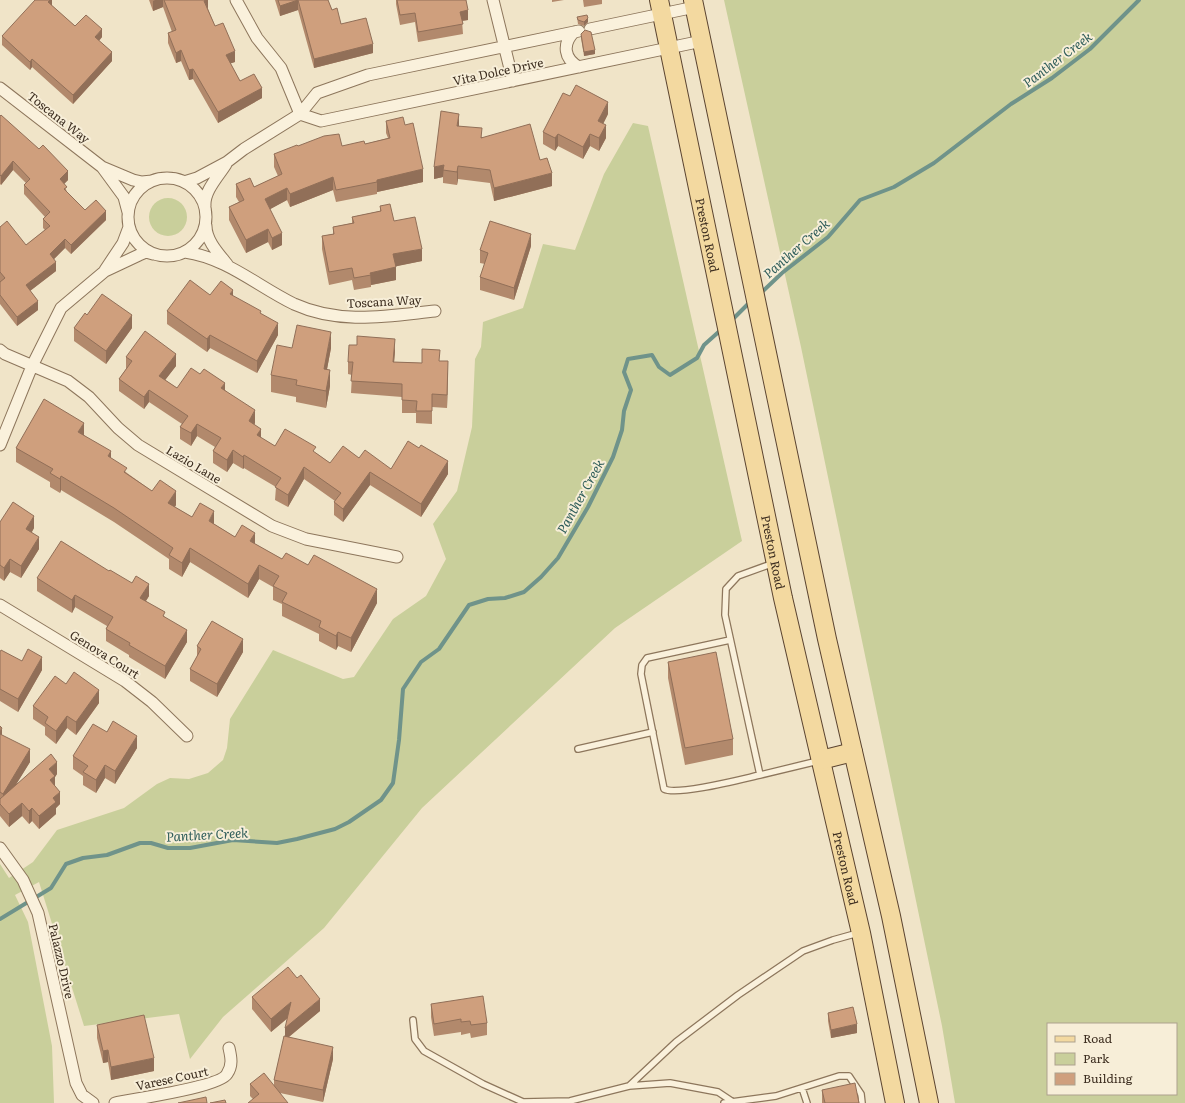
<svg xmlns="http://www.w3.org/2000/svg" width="1185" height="1103" viewBox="0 0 1185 1103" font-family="Literata,serif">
  <rect width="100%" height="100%" fill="#f0e4c8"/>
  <path fill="#c9cf9b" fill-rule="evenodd" d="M724,0H1185V1103H955L942,1026L801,347ZM1048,1024H1176V1094H1048Z
    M633,123L648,126L742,541L615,628L422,808L324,928L223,1017L190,1059L179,1014L84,1026L39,882L15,895L28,922L52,1046L54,1103H0V864L9,878L33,862L57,830L124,808L157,784L170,778L189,779L208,773L223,760L227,748L230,719L273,650L343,679L354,677L393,619L426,596L446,559L433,524L457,491L472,427L475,359L481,347L483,322L523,308L543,244L575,250L604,174Z
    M149 217a19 19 0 1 1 38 0a19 19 0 1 1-38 0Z"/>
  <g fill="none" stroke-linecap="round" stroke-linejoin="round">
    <path stroke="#6f938a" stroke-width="4" d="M760,294L782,273L828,237L860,200L894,187L934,163L1011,104L1052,78L1090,49L1139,0
      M731,321L750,302
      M0,919L51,888L66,864L83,858L107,855L140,843H151L168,848H190L233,840L277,843L297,839L335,829L349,822L381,800L393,783L399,740L403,689L421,662L439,649L469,605L488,599L505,598L524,592L541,577L558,558L588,507L613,457L622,430L624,411L631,390L624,372L628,359L652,355L659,367L670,375L697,358L704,345L723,328"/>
    <defs>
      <path id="lane" d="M774,563L738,576L726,589L725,615L760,775L818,761
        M730,640L647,658L642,665L641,674L664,789C677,796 742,779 760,775
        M578,749L653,732
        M413,1020L415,1039L424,1051L483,1084L523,1102L570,1101L629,1086L670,1083L718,1092L733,1102
        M629,1086L676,1042L738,995L803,951L833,940L858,933
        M802,1088L807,1103
        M724,1103L776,1096L839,1076H849L861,1094L862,1103"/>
      <path id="street" d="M236,0L257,38L281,68L300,114
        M493,0L513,81
        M590,29L695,7
        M574,32C562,44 564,59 579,67
        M0,88L102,167L133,180L142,182L152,181
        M300,114L321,121L702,41
        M102,167L124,197L128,212
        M128 217a39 39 0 1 1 78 0a39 39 0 1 1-78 0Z
        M184,182L197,178L227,162L244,149L300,114L317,93L368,75L579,31
        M205,206C204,191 218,177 226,164
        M206,226C206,240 218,253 227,264
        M185,252C227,258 257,286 294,304C340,325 387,316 435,311
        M105,270L123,243L129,227
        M0,350L5,354L68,381L89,397L118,428L138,445L272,526L306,539L397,557
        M0,445L32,366L61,308L105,271L139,255L146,252L153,254
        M0,605L125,681L152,702L187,736
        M0,848L23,880L38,913L76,1083L82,1095L93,1103
        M115,1103C133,1099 220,1087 227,1074C233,1065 231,1057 229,1048"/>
      <g id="primary">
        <path id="s1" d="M659,0L783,598L861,933L895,1103"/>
        <path d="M693,0L827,639L891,916L929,1103"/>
        <path d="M821,760L853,752"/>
      </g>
    </defs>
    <use href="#lane" stroke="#8d765c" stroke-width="8"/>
    <use href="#street" stroke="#8d765c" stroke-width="13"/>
    <use href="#primary" stroke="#5b4430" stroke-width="20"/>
    <use href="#lane" stroke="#faf1dc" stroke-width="5.5"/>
    <use href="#street" stroke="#faf1dc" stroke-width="11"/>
    <use href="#primary" stroke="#f3d9a0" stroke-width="18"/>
  </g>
  <path fill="#b2896c" d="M52,0V6L75,26L102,37L99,41L112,61L73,104L32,67L30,70L2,45V36Z
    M149,0H208V9L215,26L235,62L230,63L240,81L262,98L218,123L193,79L189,80L181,61L176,63L168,43V33L172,32L163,7L153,11Z
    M275,0H328L332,10L341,24L373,53L314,68L298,10L280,16Z
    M396,0H466L468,20L462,21L463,34L418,42L415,22L400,25L396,4Z
    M552,0H564L552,2Z
    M583,0H602V4L584,7Z
    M577,17L588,22L584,26L578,24Z
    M581,34L595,54L584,56L581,38Z
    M608,114L603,124L606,138L599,151L590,146L583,159L558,146L555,151L543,144V132Z
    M0,116L68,180L64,184L67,192L85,210L106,220L71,254L65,248L54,259L56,271L30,291L38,310L17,326L0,304V227L26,245L45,230L43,228V219L45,217L24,194V185L26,183L13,170L1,185L0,184Z
    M386,121L405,125L423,182L377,192V194L336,202L333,190L290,207L287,200L270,209L282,245L272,250L268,242L246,253L229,220V207L239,202L236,197V184L254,187L278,176L274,167V154L298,146H342L365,144L388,138L386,133Z
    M459,126L482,137L540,160L552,186L494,201L490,183L458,179L457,185L443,183V177L434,179Z
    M380,206L394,221L422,261L396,266V280L371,285V287L354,290L352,280L329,285L322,249V236L333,234V227L352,223V217L380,211Z
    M531,246L514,300L480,290V277L485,264L480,263V250Z
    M210,295L233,296L261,314L278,335L257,373L210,348L207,352L167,324V311Z
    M87,315L132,328L106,364L74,341V328Z
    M292,348H331L327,369L330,386L326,408L296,402V397L271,392V375Z
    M395,351L394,362L422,363L440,361L448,374L447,408L432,407V424L416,423V413H402V397L351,393L352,375L348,374V362Z
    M126,357L176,366L165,380L177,388L225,390L255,423L254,425L261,438L275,446L316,453L330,463L359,458L391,469L448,474L421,517L370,485L343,522L334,515V502L335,501L304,479L288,507L275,500L276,487L244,468L243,469L233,463L227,472L213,463V451L215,447L197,436L191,446L180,439V427L182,424L149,402L144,409L119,391V379L126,369Z
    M84,435L111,458L127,473L152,491L176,505L175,507L192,517L214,524L235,537L255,544L282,559L377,603L351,652L338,646L336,650L319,641V634L282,616V604L273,600V587L259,579L248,598L190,562L182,577L169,569V559L114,522L61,490L60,493L50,487V482L16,462V448Z
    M0,522L34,528L32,532L39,549L21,578L10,572L4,581L0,578Z
    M109,571L149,596L146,601L165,617L187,642L165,679L129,657V655L106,641V629L107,626L75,607L72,613L37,591V578Z
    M197,646L243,652L217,697L190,681V669L197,657Z
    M0,652L42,670L18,712L0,701Z
    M668,662L733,739V755L685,765L668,678Z
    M66,684L99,703L76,735L67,728L56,744L45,735V727L33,719V706Z
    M0,726L2,735L30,762L16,784L57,774L55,777V786L60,804L56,808V814L39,829L32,821L29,824L22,816L9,827L0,816Z
    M107,732L137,748L115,784L105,778L96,793L83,785V776L73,769V756Z
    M252,997L320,1011L289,1037L333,1059L323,1102L280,1093L253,1099L250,1096V1084L274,1086V1080L285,1036L288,1018L271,1032L252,1009Z
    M431,1004L487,1023V1035L471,1038L470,1033L461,1035V1032L434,1036L431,1017Z
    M828,1013L857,1033L831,1038L828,1021Z
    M97,1025L154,1071L111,1080L108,1062L103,1063L97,1038Z
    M822,1090L859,1103H822Z"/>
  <path fill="#916f58" d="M50,0H52V6L48,2Z
    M155,0H163V7L153,11V1Z
    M206,0H208V9L204,1Z
    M298,0V10L280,16V6Z
    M468,10V20L460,21V12Z
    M588,18V22L584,26V22Z
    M102,29V37L95,45V37Z
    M373,44V53L314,68V59Z
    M181,50V61L176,63V53Z
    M595,50V54L584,56V52Z
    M235,51V62L226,65V55Z
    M112,52V61L73,104V95Z
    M32,59V67L30,70V62Z
    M193,69V79L189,80V70Z
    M262,88V98L218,123V112Z
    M608,102V114L598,134V121Z
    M459,114V126H457Z
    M606,125V138L599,151V138Z
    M558,134V146L555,151V138Z
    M590,134V146L583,159V147Z
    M13,161V170L1,185V176Z
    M444,165L443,177L434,179V167Z
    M458,166V179L457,185V172Z
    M423,169V182L377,192V180Z
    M68,171V180L60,188V179Z
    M552,173V186L494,201V188Z
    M333,177V190L290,207V194Z
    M287,188V200L265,212V199Z
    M106,211V220L71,254V245Z
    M268,229V242L246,253V240Z
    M282,233V245L272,250V238Z
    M531,234V246L514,300V288Z
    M65,239V248L50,263V254Z
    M422,249V261L393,267V254Z
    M56,262V271L26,294V285Z
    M396,267V280L371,285L370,273Z
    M233,290V303L230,294Z
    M38,301V310L17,326V317Z
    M132,315V328L106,364V351Z
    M278,323V335L257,373V361Z
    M331,332V348L324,385V369Z
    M210,335V348L207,352V339Z
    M395,339V351L393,375V362Z
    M176,354V366L159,388V376Z
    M448,361V374L447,408V395Z
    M330,370V386L326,408V391Z
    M225,383V396L221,388Z
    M149,390V402L144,409V397Z
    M255,410V423L249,434V421Z
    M84,423V437L78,432Z
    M197,424V436L191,446V433Z
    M261,429V441L257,435Z
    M233,450V463L227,472V460Z
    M111,451V465L108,456Z
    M244,455V468L243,469V457Z
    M448,461V474L421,517V504Z
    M304,467V479L288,507V495Z
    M370,472V485L343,522V509Z
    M61,476V490L60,493V479Z
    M176,491V505L168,517V503Z
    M214,511V525L209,521Z
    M34,516V528L26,541V529Z
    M255,533V547L250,541Z
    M39,537V549L21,578V566Z
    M190,548V562L182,577V563Z
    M10,559V572L4,581V568Z
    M259,565V579L248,598V584Z
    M149,584V596L140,610V598Z
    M377,589V603L351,652V638Z
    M75,595V607L72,613V600Z
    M187,630V642L165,679V666Z
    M338,632V646L336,650V636Z
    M243,639V652L217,697V684Z
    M42,657V670L18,712V699Z
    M99,690V703L76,735V722Z
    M67,716V728L56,744V731Z
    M2,728V740L0,744V732Z
    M137,736V748L115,784V771Z
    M30,749V762L3,806V794Z
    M57,762V774L55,777V789L50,793L49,769Z
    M105,765V778L96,793V780Z
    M60,792V804L56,808V814L39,829V816L53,798Z
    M22,803V816L9,827V814Z
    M32,808V821L29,824V811Z
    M320,999V1011L285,1040V1028Z
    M291,1002V1015L271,1032V1019Z
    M857,1024V1033L831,1038V1030Z
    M333,1047V1059L323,1102V1090Z
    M108,1050V1062L103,1063V1051Z
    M154,1058V1071L111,1080V1067Z"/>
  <path fill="#cf9f7d" stroke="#916f58" d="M35,0H50L48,2L75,26L86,15L102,29L95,37L112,52L73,95L32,59L30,62L2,36Z
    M164,0H206L204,1L215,26L223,23L235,51L226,55L240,81L254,74L262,88L218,112L193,69L189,70L181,50L176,53L168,33L176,30Z
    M278,0H298L280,6Z
    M298,0H328L332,10L337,8L341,24L366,18L373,44L314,59Z
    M397,0H466L468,10L460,12L463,24L418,32L415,13L400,15Z
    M587,15L588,18L584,22L578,20L577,17Z
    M585,30L591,32L595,50L584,52L581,34Z
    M576,85L608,102L598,121L606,125L599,138L590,134L583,147L558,134L555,138L543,132L563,93L570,96Z
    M441,111L459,114L457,126L482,128L481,138L530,124L540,160L547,158L552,173L494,188L490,170L458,166L457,172L443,170L444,165L434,167Z
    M1,115L39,149L43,145L68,171L60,179L67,187L64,189L85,210L96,200L106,211L71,245L65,239L50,254L56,262L26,285L38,301L17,317L0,295V282L5,278L0,272V227L7,221L26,245L50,226L43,219L50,212L24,185L30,179L13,161L1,176L0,175V116Z
    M403,117L405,125L413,123L423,169L377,180V182L336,190L333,177L290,194L287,188L265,199L282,233L272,238L268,229L246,240L229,207L244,200L236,184L250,178L254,187L282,174L274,154L297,145L298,146L324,136L339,134L342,146L364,141L365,144L390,138L386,121Z
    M390,204L394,221L415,217L422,249L393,254L396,267L370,273L371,275L354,278L352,268L329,272L322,236L334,234L333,227L354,223L352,217L381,211L380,206Z
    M490,221L531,234L514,288L480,277L488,253L480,250Z
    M190,280L210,295L221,281L233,290L230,294L261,311L260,313L278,323L257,361L210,335L207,339L167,311Z
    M102,294L132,315L106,351L74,328L85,313L87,315Z
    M297,325L331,332L324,369L330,370L326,391L296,385L297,380L271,375L277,345L292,348Z
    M145,331L176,354L159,376L177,388L191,368L200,374L204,369L225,383L221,388L255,410L249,421L261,429L257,435L275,446L285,429L316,447L313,451L330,463L343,446L359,458L365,450L391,469L408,441L419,448L421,445L448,461L421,504L370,472L343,509L334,502L341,493L304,467L288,495L275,487L281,478L244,455L243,457L233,450L227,460L213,451L221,438L197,424L191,433L180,427L188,416L149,390L144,397L119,379L132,361L126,357Z
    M357,336L395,339L393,362L422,363V349L440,350L439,361H448L447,395L432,394V411H416L417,401L402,400V384L351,381L353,362H348L349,345H357Z
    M44,399L84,423L78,432L111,451L108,456L127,468L124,472L152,491L160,480L176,491L168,503L192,517L200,503L214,511L209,521L235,537L242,525L255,533L250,541L282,559L286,553L308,565L314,555L377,589L351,638L338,632L336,636L319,627L321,621L282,602L287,593L273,586L279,576L259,565L248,584L190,548L182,563L169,555L173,548L114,508L61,476L60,479L50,473L53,469L16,448Z
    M13,502L34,516L26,529L39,537L21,566L10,559L4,568L0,565V522Z
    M61,541L109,571L110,570L132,583L136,576L149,584L140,598L165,612L163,616L187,630L165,666L129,645L130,643L106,629L113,617L75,595L72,600L37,578Z
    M212,621L243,639L217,684L190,669L201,649L197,646Z
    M28,649L42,657L18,699L0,689V652L1,650L22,661Z
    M716,652L733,739L685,748L668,662Z
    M74,672L99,690L76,722L67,716L56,731L45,723L48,717L33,706L55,676L66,684Z
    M113,721L137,736L115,771L105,765L96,780L83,772L88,766L73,756L93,724L107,732Z
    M0,726L2,728L0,732Z
    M0,734L30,749L3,794L0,792Z
    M51,754L57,762L49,769L55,776L50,780L60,792L53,798L56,802L39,816L32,808L29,811L22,803L9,814L0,804V799Z
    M288,967L297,978L301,975L320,999L285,1028L291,1002L271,1019L252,997Z
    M483,996L487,1023L471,1025L470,1021L461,1022V1019L434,1024L431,1004Z
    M853,1007L857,1024L831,1030L828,1013Z
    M144,1015L154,1058L111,1067L108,1050L103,1051L97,1025Z
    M284,1036L333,1047L323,1090L274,1080Z
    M264,1073L288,1103H248L259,1094L250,1084Z
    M855,1083L859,1103H825L822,1090Z
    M206,1097L207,1103H178Z
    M225,1100L226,1103H210Z"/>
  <g text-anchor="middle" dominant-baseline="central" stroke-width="4" stroke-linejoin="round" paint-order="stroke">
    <g font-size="12" fill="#3d2e20" stroke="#f7eed8">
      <text transform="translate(498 71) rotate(-12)">Vita Dolce Drive</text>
      <text transform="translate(59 117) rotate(38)">Toscana Way</text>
      <text stroke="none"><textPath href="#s1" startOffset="240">Preston Road</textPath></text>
      <text transform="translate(384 301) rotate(-3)">Toscana Way</text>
      <text transform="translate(194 464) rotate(31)">Lazio Lane</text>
      <text stroke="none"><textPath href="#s1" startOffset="564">Preston Road</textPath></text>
      <text transform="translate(105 654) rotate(32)">Genova Court</text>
      <text stroke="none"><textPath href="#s1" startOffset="888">Preston Road</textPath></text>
      <text transform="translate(62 961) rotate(77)">Palazzo Drive</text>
      <text transform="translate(172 1078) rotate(-12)">Varese Court</text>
    </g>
    <g font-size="13" font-style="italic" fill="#2f5d5a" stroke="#f7eed8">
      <text transform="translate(1057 59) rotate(-37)">Panther Creek</text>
      <text transform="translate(796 248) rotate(-41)">Panther Creek</text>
      <text transform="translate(580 496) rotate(-61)">Panther Creek</text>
      <text transform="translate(207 834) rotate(-3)">Panther Creek</text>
    </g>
  </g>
  <rect x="1047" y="1023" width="130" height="72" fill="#f7eed8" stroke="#ada18e"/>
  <rect x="1055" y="1036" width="20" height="6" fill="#f3d9a0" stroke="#ada18e"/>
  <text x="1083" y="1043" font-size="12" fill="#3d2e20">Road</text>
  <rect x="1055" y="1053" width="20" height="12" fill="#c9cf9b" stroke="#ada18e"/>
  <text x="1083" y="1063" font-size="12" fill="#3d2e20">Park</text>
  <rect x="1055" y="1073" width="20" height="12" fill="#cf9f7d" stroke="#ada18e"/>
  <text x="1083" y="1083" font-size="12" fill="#3d2e20">Building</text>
</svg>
